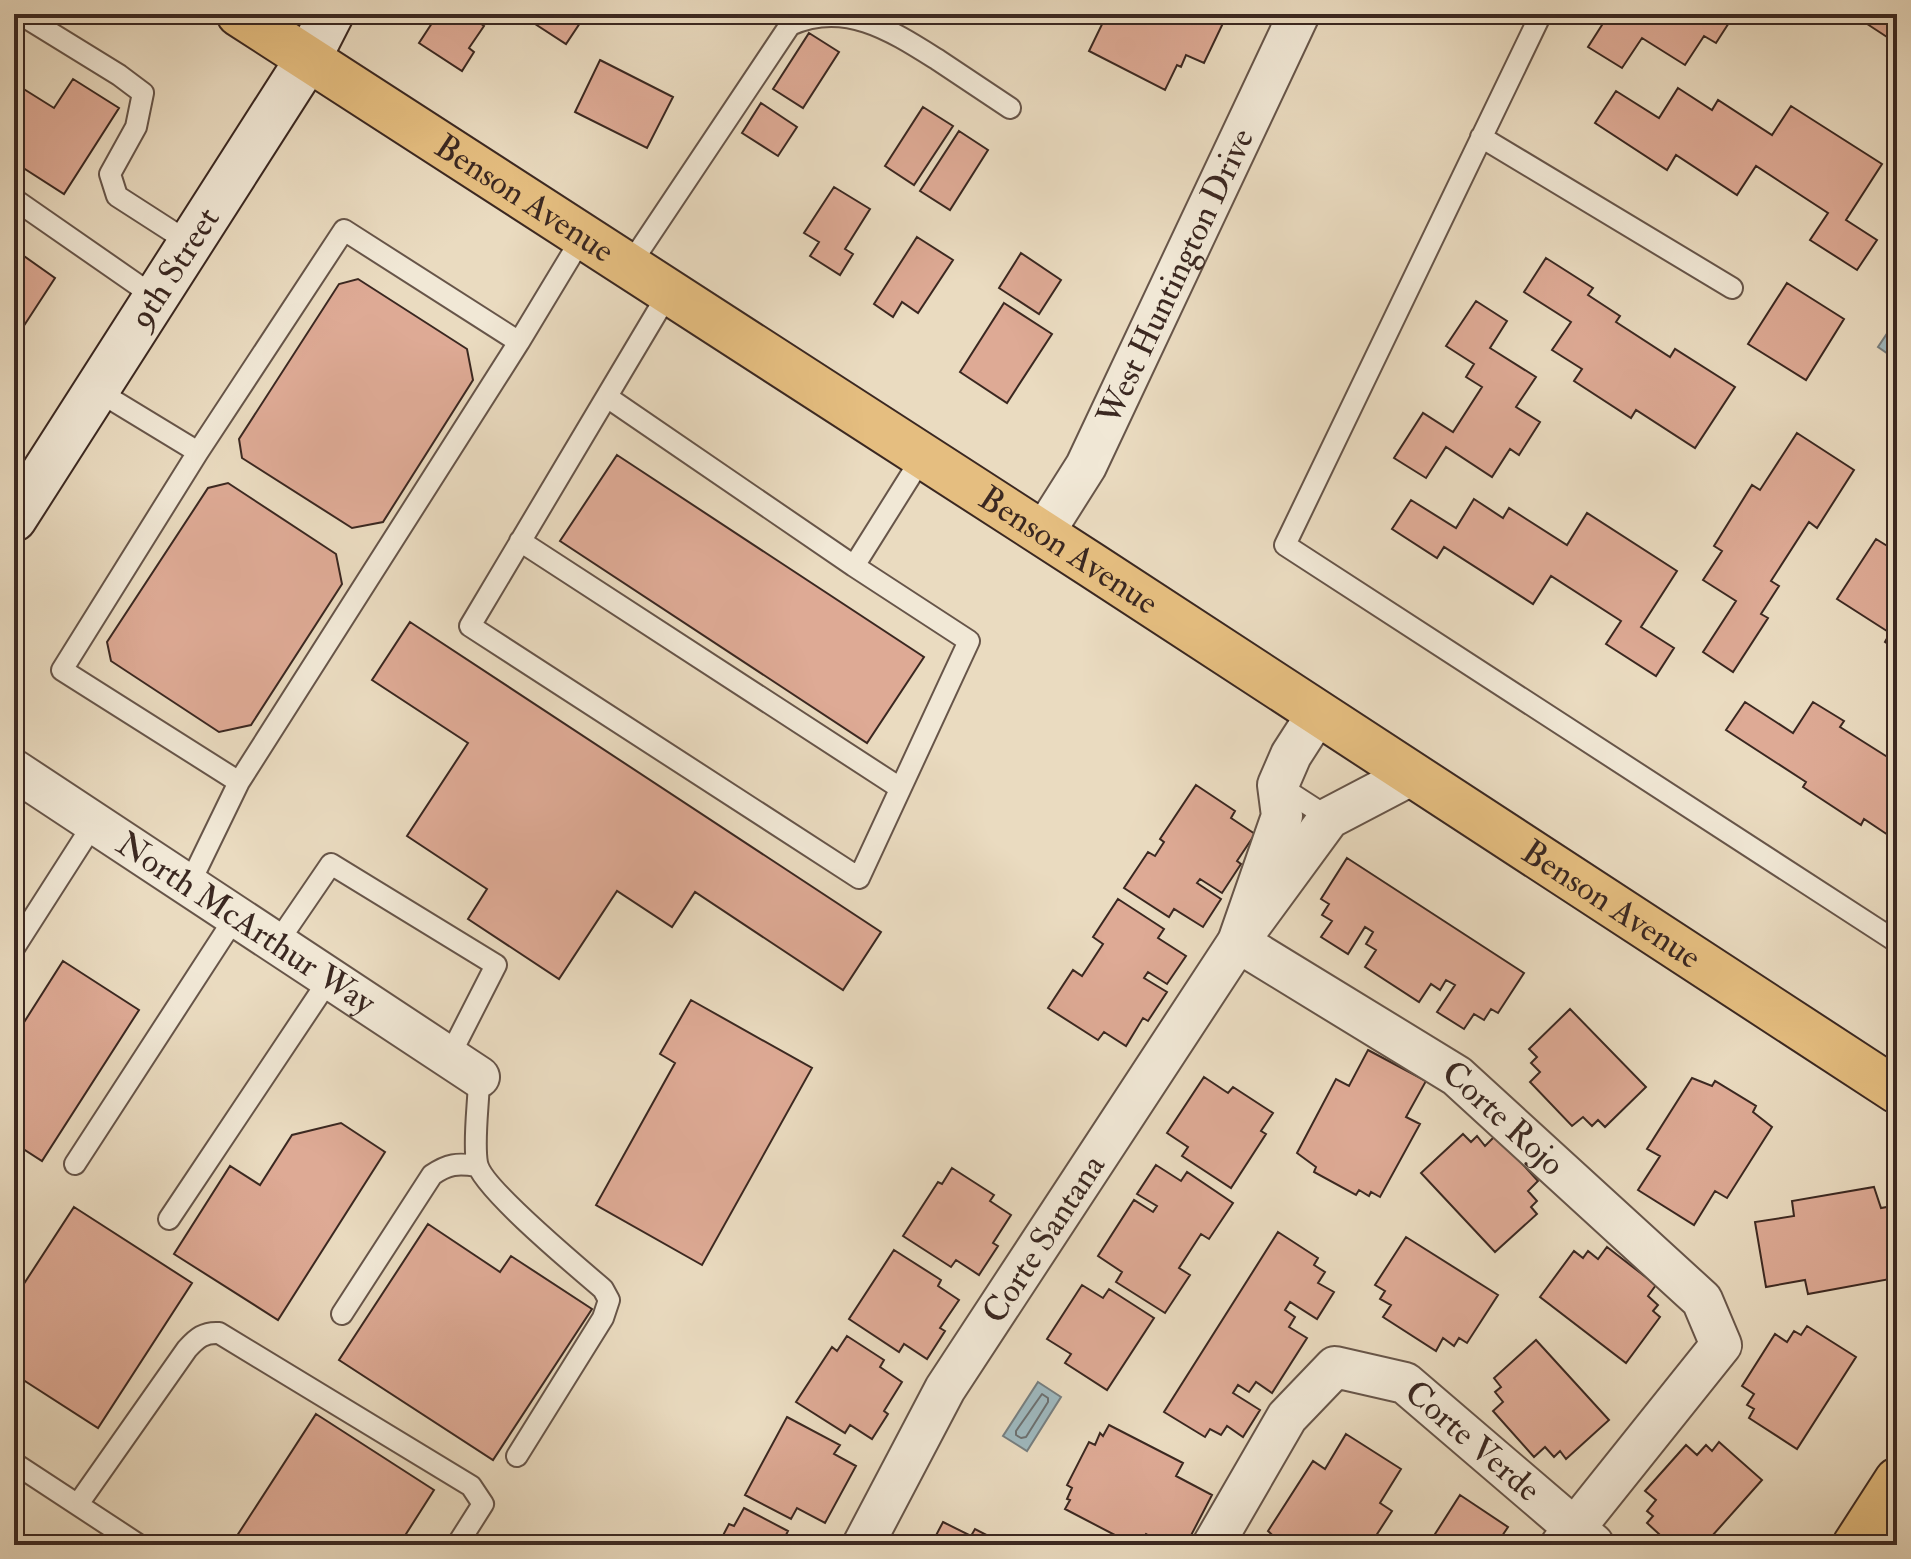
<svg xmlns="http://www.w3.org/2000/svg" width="1911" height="1559" viewBox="0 0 1911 1559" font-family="'IM FELL Double Pica',serif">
  <rect width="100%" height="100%" fill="#eadbc0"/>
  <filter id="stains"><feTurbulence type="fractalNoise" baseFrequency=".0025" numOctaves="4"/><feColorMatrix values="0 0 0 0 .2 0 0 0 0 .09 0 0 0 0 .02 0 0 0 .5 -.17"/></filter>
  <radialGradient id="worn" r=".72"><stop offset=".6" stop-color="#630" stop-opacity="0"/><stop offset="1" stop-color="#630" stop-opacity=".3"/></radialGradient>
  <path fill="#9eb8be" stroke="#767e7f" stroke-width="2" d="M1896,320H1897V360L1878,347Z
    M1038,1382L1061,1397L1027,1451L1003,1436Z"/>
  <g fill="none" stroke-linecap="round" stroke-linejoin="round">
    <path stroke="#6c7070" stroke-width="2" d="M1042,1394L1048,1398V1402L1026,1437L1021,1438L1016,1435V1431Z"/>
  </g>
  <path fill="#deaa95" stroke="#3b2821" stroke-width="2" d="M438,14H480L476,20L484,26L469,48L474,52L462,71L419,43Z
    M537,14H586L566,44L532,22Z
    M1107,14H1213L1225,19L1204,63L1186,55L1181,67L1177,65L1165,90L1089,51Z
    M1609,14H1644L1651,19L1654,14L1734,15L1716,43L1704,36L1685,65L1642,38L1622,68L1588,47Z
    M1852,14H1897V29L1890,39Z
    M809,33L839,52L803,108L773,89Z
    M600,60L673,97L647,148L575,112Z
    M73,79L119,108L64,194L14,162V83L54,108Z
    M1678,88L1712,110L1718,100L1772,135L1791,106L1882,164L1846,220L1877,240L1857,270L1810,240L1828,213L1756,166L1737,195L1676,155L1667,170L1595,123L1616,91L1659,118Z
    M761,103L797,127L778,156L742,133Z
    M923,107L953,126L914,185L885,166Z
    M959,131L988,150L950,210L920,191Z
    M834,187L870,209L845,249L853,254L840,275L810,256L819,242L804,233Z
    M917,237L953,260L918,313L902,302L893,317L874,304Z
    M14,249L55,278L14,341Z
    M1021,253L1061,280L1039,314L999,288Z
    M1546,258L1593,288L1588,295L1620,316L1616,322L1670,357L1675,349L1735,387L1695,448L1636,410L1631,418L1574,381L1582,369L1552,350L1571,322L1524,292Z
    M358,279L467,349L473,380L383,522L352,528L242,458L239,439L339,284Z
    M1787,283L1844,319L1806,380L1748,344Z
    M1476,301L1507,321L1490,348L1536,377L1516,407L1540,422L1519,455L1510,449L1492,477L1446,447L1426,478L1394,458L1423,413L1453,432L1482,387L1466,377L1474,364L1446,346Z
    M1004,303L1052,334L1007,403L960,372Z
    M1797,433L1854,470L1817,528L1809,522L1771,581L1779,586L1761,614L1768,618L1733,672L1703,652L1736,601L1703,580L1722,551L1714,546L1752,485L1760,490Z
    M617,455L924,657L867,743L560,541Z
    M228,483L336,554L342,584L251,725L219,732L111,661L107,642L208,488Z
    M1474,499L1503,518L1509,508L1567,545L1587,513L1677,571L1641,627L1674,648L1656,676L1606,644L1621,621L1551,576L1533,604L1444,547L1437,558L1392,529L1411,500L1456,528Z
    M1876,539L1897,552V650L1885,642L1890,633L1837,599Z
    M410,622L881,932L843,990L695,892L672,927L617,891L559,979L468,919L487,889L407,836L468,743L372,680Z
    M1745,702L1793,733L1813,702L1844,721L1840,727L1897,763V841L1864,819L1861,825L1803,787L1806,782L1726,730Z
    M1196,785L1235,811L1231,818L1255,834L1237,861L1241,864L1222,893L1200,879L1197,883L1221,899L1203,927L1174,909L1169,917L1124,888L1148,852L1155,856L1164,842L1160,839Z
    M1347,858L1524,973L1498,1013L1491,1009L1484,1020L1474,1014L1464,1029L1437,1012L1455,985L1446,980L1440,990L1431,984L1419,1002L1365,967L1376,950L1366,944L1373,932L1365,927L1348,954L1321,937L1332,921L1322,915L1329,904L1321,899Z
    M1118,899L1164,929L1158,938L1186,956L1167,984L1148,972L1144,978L1167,992L1148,1021L1143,1018L1126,1046L1104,1032L1098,1040L1048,1008L1073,970L1082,976L1103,944L1093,937Z
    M63,961L139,1010L42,1161L14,1143V1038Z
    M691,1000L812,1068L702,1265L596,1205L675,1063L660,1054Z
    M1570,1009L1646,1087L1605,1127L1598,1120L1592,1126L1583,1117L1572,1126L1530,1082L1540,1072L1531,1063L1537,1057L1529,1049Z
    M1368,1050L1426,1081L1406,1117L1420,1124L1380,1197L1371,1192L1369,1196L1359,1190L1356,1195L1314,1172L1316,1167L1297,1153L1336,1079L1349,1086Z
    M1204,1077L1228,1093L1233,1087L1273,1113L1261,1131L1266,1134L1231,1188L1182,1156L1188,1147L1167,1133Z
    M1692,1078L1712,1086L1715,1081L1756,1106L1753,1112L1772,1127L1727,1198L1715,1191L1694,1225L1638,1190L1660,1156L1647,1149Z
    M341,1123L385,1152L278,1320L174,1254L230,1166L260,1185L292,1135Z
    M1463,1134L1471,1142L1477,1136L1485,1146L1496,1135L1538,1181L1528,1191L1537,1201L1531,1207L1537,1214L1495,1252L1421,1173Z
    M1156,1165L1181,1181L1187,1172L1233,1203L1209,1239L1201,1234L1179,1268L1190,1275L1165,1313L1116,1282L1122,1272L1098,1256L1134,1200L1153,1212L1157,1206L1137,1194Z
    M952,1168L994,1195L990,1201L1011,1215L993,1243L998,1246L979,1275L956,1260L951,1267L903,1236L938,1182L942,1184Z
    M1874,1187L1881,1208L1887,1207L1895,1254L1889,1255L1890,1279L1808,1294L1805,1280L1766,1287L1755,1222L1794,1216L1792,1201Z
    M74,1207L192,1283L98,1428L14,1374V1299Z
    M428,1224L500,1272L511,1256L592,1309L493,1460L339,1360Z
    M1278,1232L1318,1258L1314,1265L1325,1272L1318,1283L1334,1292L1317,1319L1290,1302L1285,1310L1295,1317L1289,1327L1307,1338L1272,1393L1256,1382L1249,1392L1238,1385L1233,1393L1260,1410L1243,1437L1227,1426L1221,1435L1210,1429L1205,1437L1164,1412Z
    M1406,1237L1498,1295L1467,1343L1459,1338L1454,1346L1443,1338L1436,1351L1383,1317L1391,1305L1380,1299L1385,1291L1375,1285Z
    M1607,1247L1656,1285L1648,1296L1658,1305L1653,1311L1660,1317L1626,1363L1540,1297L1574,1251L1583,1258L1588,1251L1598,1259Z
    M894,1250L941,1280L938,1286L959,1300L940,1328L945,1331L927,1359L904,1344L899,1352L849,1319Z
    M1082,1285L1103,1298L1109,1289L1154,1318L1107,1390L1065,1363L1071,1354L1047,1339Z
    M1807,1326L1856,1357L1797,1449L1749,1418L1754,1409L1747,1405L1754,1394L1742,1386L1775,1334L1787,1342L1794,1331L1801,1335Z
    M847,1336L884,1360L880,1367L902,1382L884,1411L888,1414L872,1439L850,1425L845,1433L796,1402L832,1347L837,1351Z
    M1536,1340L1609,1420L1566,1459L1560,1451L1554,1457L1545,1447L1534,1457L1493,1411L1503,1402L1495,1392L1501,1387L1494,1378Z
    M316,1414L434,1490L399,1545H231Z
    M787,1417L840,1445L834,1454L856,1466L825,1523L797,1508L791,1519L745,1495Z
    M1109,1425L1183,1463L1176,1476L1212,1495L1186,1545H1166L1146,1534L1140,1545H1134L1065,1509L1070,1500L1067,1499L1072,1488L1067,1485L1089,1442L1095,1445L1100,1433L1103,1436Z
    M1346,1434L1401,1469L1380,1503L1392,1511L1370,1545H1283L1268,1531L1313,1461L1325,1469Z
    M1719,1442L1762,1480L1704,1545H1671L1647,1523L1653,1516L1647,1511L1656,1500L1645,1491L1686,1445L1697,1455L1706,1445L1712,1451Z
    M1460,1495L1508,1527L1502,1536L1510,1540L1506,1545H1428Z
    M744,1508L788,1531L784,1539L796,1545H718L729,1524L734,1526Z
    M943,1522L971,1536L975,1529L1006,1545H931Z"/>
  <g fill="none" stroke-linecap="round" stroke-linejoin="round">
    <defs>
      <path id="lane" d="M20,14L119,75L143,93L136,127L110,174L117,196L190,243
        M1541,14L1285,545L1897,942
        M1481,137L1732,288
        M14,199L155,297
        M629,266L790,25C845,0 892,31 938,60C962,76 986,92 1010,108
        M669,292L470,626L859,878L969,641L854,566L923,456
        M519,342L583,236
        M96,390L198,452L344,230L519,342L239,782L62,670L198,452
        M607,397L854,566
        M520,541L900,788
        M1278,785L1329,818
        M189,885L239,782
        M277,943L331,864L496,965L449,1057
        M14,948L94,823
        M479,1077C479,1101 473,1140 477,1163C481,1187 581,1270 603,1289L609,1300L603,1318L517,1456
        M75,1164L236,916
        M169,1219L330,978
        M342,1314L432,1175C448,1164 457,1163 477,1166
        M14,1463L139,1545
        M78,1504L187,1349C197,1338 204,1332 219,1333L471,1486L483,1504L457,1545"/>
      <g id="street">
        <path id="s1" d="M1043,534L1086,466L1299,14"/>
        <path id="s2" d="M14,770L479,1077"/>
        <path id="s3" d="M1413,774L1329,818L1238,942L1457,1076L1702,1300L1721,1345L1561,1545"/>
        <path id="s4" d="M863,1545L945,1389L1238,942L1282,816L1278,785L1291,755L1318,713"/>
        <path id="s5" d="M1213,1545L1287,1417L1335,1367L1405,1383L1593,1544"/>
      </g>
      <g id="secondary">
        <path id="s6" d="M14,519L308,59L331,14"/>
      </g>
      <g id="primary">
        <path id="s7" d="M239,14L1093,566L1897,1091"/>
        <path d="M1855,1545L1897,1480"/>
      </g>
    </defs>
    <use href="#lane" stroke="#675549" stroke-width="24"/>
    <use href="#street" stroke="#675549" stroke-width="44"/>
    <use href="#secondary" stroke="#3b2821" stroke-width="48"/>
    <use href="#primary" stroke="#3b2821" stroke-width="48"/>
    <use href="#lane" stroke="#f1e8d6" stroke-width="20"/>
    <use href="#street" stroke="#f1e8d6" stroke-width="40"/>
    <use href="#secondary" stroke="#f1e8d6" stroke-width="44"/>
    <use href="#primary" stroke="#e5be80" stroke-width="44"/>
  </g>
  <g text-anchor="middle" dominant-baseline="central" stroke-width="8" stroke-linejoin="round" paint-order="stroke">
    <g font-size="34" fill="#3b2821" stroke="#f1e8d6">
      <text stroke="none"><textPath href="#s7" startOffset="340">Benson Avenue</textPath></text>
      <text stroke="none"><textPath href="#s6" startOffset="298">9th Street</textPath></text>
      <text stroke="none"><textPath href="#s1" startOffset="290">West Huntington Drive</textPath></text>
      <text stroke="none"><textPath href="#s7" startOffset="988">Benson Avenue</textPath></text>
      <text stroke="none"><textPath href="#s7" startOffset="1636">Benson Avenue</textPath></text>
      <text stroke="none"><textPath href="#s2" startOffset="278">North McArthur Way</textPath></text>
      <text stroke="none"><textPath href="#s3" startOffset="568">Corte Rojo</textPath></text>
      <text stroke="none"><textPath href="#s4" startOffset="356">Corte Santana</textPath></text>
      <text stroke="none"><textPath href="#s5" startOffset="378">Corte Verde</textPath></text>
    </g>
  </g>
  <rect width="1911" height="1559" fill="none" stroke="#eadbc0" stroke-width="48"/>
  <rect x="16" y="16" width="1879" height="1527" fill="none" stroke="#3b2821" stroke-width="4"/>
  <rect x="24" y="24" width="1863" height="1511" fill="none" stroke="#3b2821" stroke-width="2"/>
  <rect width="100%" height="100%" filter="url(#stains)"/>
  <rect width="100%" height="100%" fill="url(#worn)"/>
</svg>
